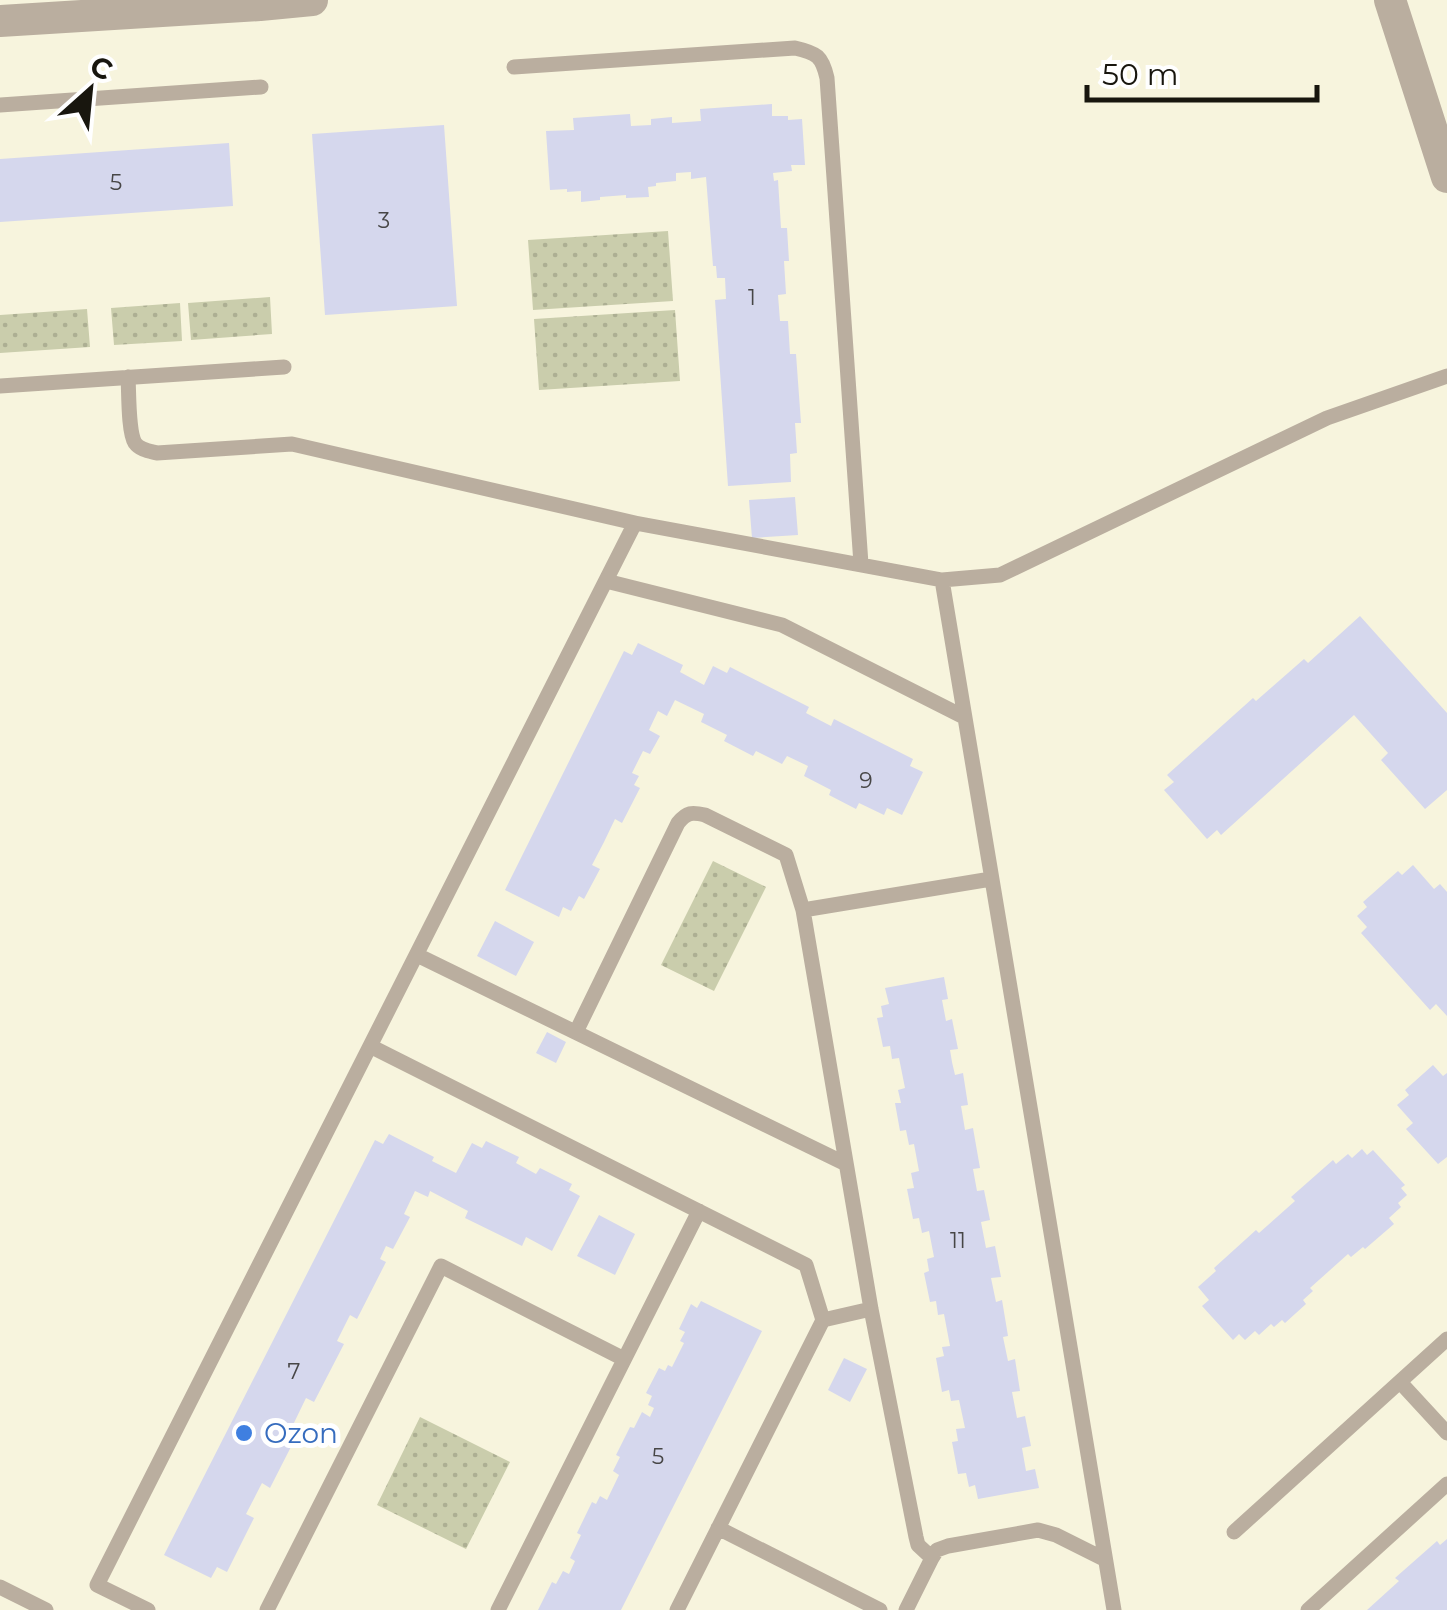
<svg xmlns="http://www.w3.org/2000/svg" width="1447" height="1610" viewBox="0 0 1447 1610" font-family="Montserrat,sans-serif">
  <defs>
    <pattern id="park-dots" width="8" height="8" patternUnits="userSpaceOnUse" patternTransform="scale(2.5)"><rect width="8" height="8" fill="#cacdac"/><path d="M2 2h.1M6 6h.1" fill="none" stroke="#adaf93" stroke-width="1.8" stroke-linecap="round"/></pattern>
  </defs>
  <rect width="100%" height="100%" fill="#f7f4dd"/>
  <path fill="url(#park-dots)" d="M668,231L673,301L533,310L528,240Z
    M270,297L272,334L191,340L188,303Z
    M180,303L182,341L114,345L111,308Z
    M87,309L90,347L0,353V315Z
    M675,310L680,381L539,390L534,319Z
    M713,861L766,887L714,991L661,965Z
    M420,1417L510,1462L466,1549L377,1505Z"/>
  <path fill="#d5d7ed" d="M772,104V116H788V120L802,119L805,165H791L792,171L773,173L774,181L778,180L781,228H787L789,261H784L786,294L778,295L780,321H788L790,354H796L801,423H795L797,453L790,454L791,482L728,486L715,300L726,299L725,278H717L716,266H713L706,177L691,179V172L676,173V181L656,183V186L648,187L649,197L626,198V195L600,197V200L581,202V191L567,192V189L550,190L546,131L574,130L573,118L630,114L631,126L651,125V119L672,117V123L701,121L700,109Z
    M444,125L457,306L325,315L312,134Z
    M229,143L233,206L0,222V159Z
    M795,497L798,535L752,538L749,500Z
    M1360,616L1447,713V790L1425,809L1381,760L1388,753L1354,715L1221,835L1217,830L1207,839L1164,790L1174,782L1167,775L1253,698L1256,701L1304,659L1308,663Z
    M638,643L683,665L680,672L704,685L713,666L727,673L730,667L809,707L806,713L831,726L834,719L913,759L910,766L923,772L902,815L887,808L884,815L859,803L856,809L829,795L831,790L804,776L808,766L787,756L782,764L756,751L753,756L724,741L727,735L701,722L704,714L675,700L667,716L658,711L649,730L660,736L650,754L643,751L632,773L639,776L634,785L640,788L622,823L615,819L604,842L592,865L600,869L584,899L579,896L571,911L563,907L559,917L505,890L624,651L632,655Z
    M1413,865L1434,889L1440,884L1447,892V1016L1436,1004L1430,1010L1361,933L1367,927L1357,916L1367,907L1363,902L1398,871L1402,875Z
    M495,921L534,942L516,976L477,956Z
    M944,977L948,999L942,1000L946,1021L952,1019L958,1049L950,1050L952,1062L955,1075L963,1073L968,1105L961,1106L965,1130L973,1128L980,1168L973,1169L977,1191L984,1190L990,1220L981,1222L986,1248L995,1246L1001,1277L991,1278L996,1302L1002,1300L1008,1336L1003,1337L1008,1361L1015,1359L1020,1391L1012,1392L1017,1418L1025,1416L1031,1446L1022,1448L1026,1471L1035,1469L1039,1488L978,1499L975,1485L969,1487L966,1473L958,1474L952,1442L958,1441L956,1429L965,1428L959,1400L951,1401L949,1390L942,1392L936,1358L944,1356L942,1347L950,1346L944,1314L938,1315L936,1301L930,1302L924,1273L929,1271L927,1259L934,1257L929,1231L922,1233L919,1218L913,1219L907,1189L914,1188L911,1173L919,1171L914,1144L909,1145L906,1130L900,1131L895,1103H901L898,1090L905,1088L899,1058L892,1059L890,1046L883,1047L877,1018L883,1017L881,1006L889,1004L885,988Z
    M547,1032L566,1042L556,1063L536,1053Z
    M1433,1065L1443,1076L1447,1073V1157L1438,1164L1406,1129L1413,1123L1397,1105L1409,1095L1405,1090Z
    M389,1134L434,1157L432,1161L456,1173L472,1143L482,1148L486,1141L519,1157L516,1163L536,1174L540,1168L572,1184L569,1190L580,1196L552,1251L526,1237L522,1246L465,1218L468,1211L430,1191L428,1197L415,1191L404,1214L410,1217L393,1249L386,1246L380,1259L386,1262L357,1319L350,1315L337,1341L344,1344L314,1402L306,1398L291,1429L298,1433L270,1488L262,1483L246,1514L254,1518L227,1572L217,1567L211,1578L164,1555L375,1140L383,1144Z
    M1362,1149L1367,1155L1373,1150L1405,1185L1401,1188L1407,1195L1398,1203L1401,1207L1389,1218L1394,1224L1365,1249L1363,1247L1351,1257L1348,1254L1310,1288L1313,1291L1303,1300L1306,1304L1285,1323L1282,1320L1274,1327L1271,1324L1259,1335L1255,1331L1245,1340L1239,1334L1233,1340L1202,1306L1209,1300L1198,1287L1216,1271L1214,1268L1256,1230L1259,1233L1295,1201L1291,1197L1333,1160L1336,1164L1348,1154L1352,1158Z
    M599,1215L635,1234L615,1275L577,1256Z
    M701,1301L762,1331L621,1610H538L552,1582L556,1584L563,1571L569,1574L575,1561L570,1558L581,1535L577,1533L592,1502L596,1504L600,1496L607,1500L619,1475L613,1471L620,1457L616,1455L630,1427L634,1428L642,1412L650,1417L654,1408L648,1405L652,1396L646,1393L659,1368L665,1371L668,1365L672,1367L684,1343L680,1341L685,1332L679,1329L691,1304L697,1308Z
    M844,1358L867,1369L850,1402L828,1390Z
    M1447,1539V1610H1367L1399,1581L1395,1578L1437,1541L1440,1545Z"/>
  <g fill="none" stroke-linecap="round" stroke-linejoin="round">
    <path stroke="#baae9f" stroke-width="15" d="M514,67L795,48C817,53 822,56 827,78L861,564
      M0,105L261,87
      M128,377C129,392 128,432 135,443C140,450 149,451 157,453L292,444L635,523L942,580L1000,575L1327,418L1447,376
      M0,386L284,367
      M942,580L1114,1610
      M606,581L782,625L964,717
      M417,955L846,1164
      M576,1032L678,823C687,812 692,812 705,815L786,855L803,910
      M370,1046L806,1265L823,1320L677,1610
      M823,1320L871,1309
      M1400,1382L1447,1433
      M718,1528L880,1610
      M1234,1532L1447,1339
      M932,1558L918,1545L916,1537L871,1309L803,910L991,879
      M0,1587L46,1610
      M148,1610L97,1585L635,523
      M267,1610L441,1266L624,1359
      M498,1610L699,1211
      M906,1610L932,1558L937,1550L948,1546L1038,1530L1056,1535L1104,1559
      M1308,1610L1447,1484"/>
    <path stroke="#baae9f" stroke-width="32" d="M1390,0L1447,177
      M0,21L260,5L312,0"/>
  </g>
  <circle fill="#3f7fe0" stroke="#fff" stroke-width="4" cx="244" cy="1433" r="10"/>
  <g text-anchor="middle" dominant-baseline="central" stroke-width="10" stroke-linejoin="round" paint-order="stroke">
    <g font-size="22" fill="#474646">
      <text x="116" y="182">5</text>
      <text x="384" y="220">3</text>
      <text x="752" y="297">1</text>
      <text x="866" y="780">9</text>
      <text x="958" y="1240">11</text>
      <text x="294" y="1371">7</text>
      <text x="658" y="1456">5</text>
    </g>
    <g font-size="28" fill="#366cbe" stroke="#fff" text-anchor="start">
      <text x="264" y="1433">Ozon</text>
    </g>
  </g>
  <g transform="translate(90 90) rotate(27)" stroke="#ffffff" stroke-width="8" paint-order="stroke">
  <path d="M0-8L18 38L0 25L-18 38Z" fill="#18160e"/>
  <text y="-15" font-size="28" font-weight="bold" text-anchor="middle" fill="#18160e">С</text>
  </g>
  <path d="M1087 85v15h230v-15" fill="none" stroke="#18160e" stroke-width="5"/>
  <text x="1102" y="85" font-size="30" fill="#18160e" stroke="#ffffff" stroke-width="8" paint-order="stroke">50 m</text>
</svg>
